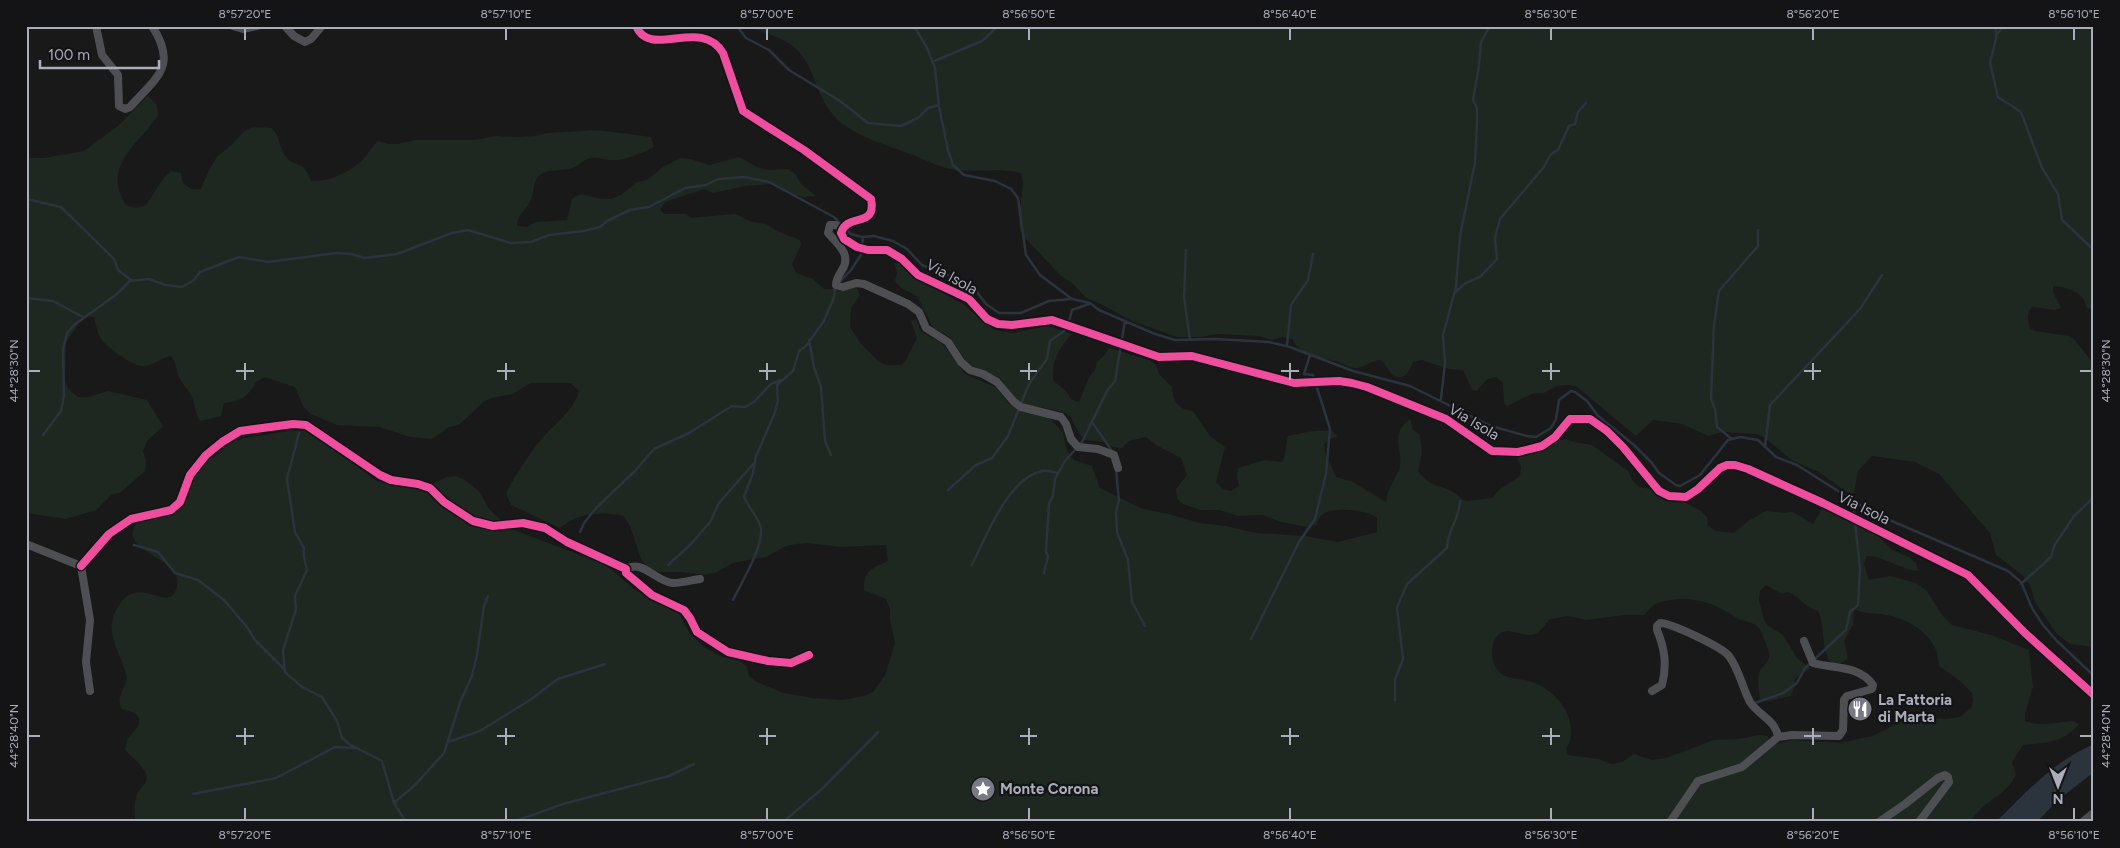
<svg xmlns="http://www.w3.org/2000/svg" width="2120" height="848" viewBox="0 0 2120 848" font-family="Figtree,sans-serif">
  <rect width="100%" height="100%" fill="#19191a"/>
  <path fill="#1f2721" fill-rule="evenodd" d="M753,26H2094V311L2086,307C2085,292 2066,287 2053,286V292L2061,308L2055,310L2032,307C2026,314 2028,320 2030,328L2035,331L2069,336L2074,339L2094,364V647L2070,644L2056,633L2035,602L2030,585L2022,575L1996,555L1990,533L1939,474L1915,462L1872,456L1858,471L1854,493L1849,494L1819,472L1793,461L1765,438L1756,434L1722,432L1708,436L1682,424L1653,420L1636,436L1576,386L1567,385L1557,386L1544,393H1534L1507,406L1504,403L1503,383L1496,377L1487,379L1477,391L1472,390L1463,370L1449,369L1422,360L1413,362C1410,370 1404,383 1393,375C1389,372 1386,364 1380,360C1370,361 1367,366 1358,368C1351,369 1343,363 1336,361C1320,358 1300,355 1292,339L1282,337L1272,340L1259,336L1217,334L1201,337H1177L1132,321L1099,303L1086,298L1073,284L1061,276L1025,238L1020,230L1019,220L1023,182L1021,173C1000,168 978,172 957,170C941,169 925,159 910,154C884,144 859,138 838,120C816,100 814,63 795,48C783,38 768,34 754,29Z
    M148,96L157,105L158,115C141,143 100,165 126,205L136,208L146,205L163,179L171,171L181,173L183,183L191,189H201C205,179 209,169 215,160C218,154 224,152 229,147C248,130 242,125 272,128C281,138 279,148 286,157C296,169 303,158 311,181C329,182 354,171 366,156C370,150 373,146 378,141L388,144H398L415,140H475L496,136L516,137L536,136L546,133L597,130L651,137L654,147C645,152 625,160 614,160C607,161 599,157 591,158C584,159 581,164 575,167C563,173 544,166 536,180C533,185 534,194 531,199C526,211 519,211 517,226L527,227L536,222L567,220L572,199L581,194L601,199H611L621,195L637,182L647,180L663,167L681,158L690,159L710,165L739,157L757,167L767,170L788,169L796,175L801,184L816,196L804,197L794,195L775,184L745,186L713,193L704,189L665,202L660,210L664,214H686L691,218L735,214L752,222L766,224L779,232L800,240L801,245L792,264L796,273L813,279L824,289H838L856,286L860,295L851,308L850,327L861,344L878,361L886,365H901L905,362L917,338L911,321L916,319L921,332L942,343L965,374L995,387L1010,405L1023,410L1047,416L1063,432L1066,448L1070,456L1074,460L1092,466L1100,488L1143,509L1169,514L1200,523L1226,526L1256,533L1305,536L1338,542L1377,532V518C1366,510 1338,507 1325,513C1320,515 1318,520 1316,525L1307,527L1281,522L1263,515L1237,516L1220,510H1201L1183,504L1177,498L1176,489L1187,475L1181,458L1156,445L1146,437L1129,441L1122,448L1113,447L1104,442L1086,440L1079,434L1071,417L1064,412L1025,404L1016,400L1001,379L972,366L965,360L950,337L933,328L917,296L901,288L895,281L897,272L894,263H899L912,277L963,304L995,330L1012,333L1048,326L1072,334C1059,348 1052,360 1053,380L1067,392L1071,399L1079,402L1089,377L1095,370L1097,362L1104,356L1109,348L1149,360L1156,365L1159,374L1172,387L1173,396L1177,404L1184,409L1193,411L1210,436L1225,447L1216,482L1223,489L1231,491L1239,486L1237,477L1238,468L1264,460L1282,462C1287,453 1285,446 1288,436C1303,433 1316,429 1332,431L1338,437L1332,438L1324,444L1325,452L1336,477L1353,482L1386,502C1387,489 1394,481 1399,470C1405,453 1388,434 1410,419L1413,430L1420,435L1422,453L1418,471C1426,483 1436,485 1449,490C1455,492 1460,498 1466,501L1492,498C1499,487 1510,484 1520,476L1521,466L1517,458L1538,452L1557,441L1566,439L1574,442L1592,445L1628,471L1633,481L1639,487L1652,489L1667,499L1684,502L1701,511L1707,517L1708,526L1716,531L1734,533L1748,521L1766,511L1784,513L1793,512L1813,524L1822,509L1873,531L1892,550L1909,557L1916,563L1918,571C1902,570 1883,556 1867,556L1864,564L1869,580L1890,576L1916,583L1927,591L1942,615L1952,625L1991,635L2029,650L2033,687L2025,714V721C2039,727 2059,722 2073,721L2079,724C2064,743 2045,743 2023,745L2012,762L2016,775C2006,793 1996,795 1982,808C1977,812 1974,818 1968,822H136C134,814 134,802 137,794C142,785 151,782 144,770C139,763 131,756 125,750C126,746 126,741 128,738C130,735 134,732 136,729C146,716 132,711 122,709C115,697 125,690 127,678C121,649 98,630 123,600C143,577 171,615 177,586C183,559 127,554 133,530C134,527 136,523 139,521C147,517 167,516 176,513L198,470L230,443L244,438L295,430L307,431L377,481L410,488L429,485L447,477L456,476L465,480L480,492L489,509L509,528L606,565L635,590L677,610L690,634L704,647L720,656L740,661L747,667L749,676L757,682L783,693L813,698L843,700L864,696L873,692L885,675L895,643L890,620V609L886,599L864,590C863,570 872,569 888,561L886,545L842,547L807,543L796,544L786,546L766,557L733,563L715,573L704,575L681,572H659L648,567L641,559L630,526L624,516C602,511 577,513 560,528L511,505L506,494C513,478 528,456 539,442C553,424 573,413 579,391L571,383H530L513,394L492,398L483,402L459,425L449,427L432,439L410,437L379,427L337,425L311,414L303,406L295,387L265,377L256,382C249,396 240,402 224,403L221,416L200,421C195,413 195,404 191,395C187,388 180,382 178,374C176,367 176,363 171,356C161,358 151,367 142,366C133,366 105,346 101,339C97,333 96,324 94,317L84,316L66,342L65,382L70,391L78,397H88L108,391L147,400L163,426L147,441L143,451L146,460L145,471L121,492L111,495L96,510L66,519L26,513V344L29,333L26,331V158H44L84,151L118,126ZM1766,585L1782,594L1788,592C1802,598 1802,606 1818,611C1826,628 1820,647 1831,663L1840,664L1848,658L1844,641L1853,625L1854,609C1863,614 1872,613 1881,614C1903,617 1927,629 1936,650C1938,655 1938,661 1939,666L1960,681L1972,693L1973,701L1971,708L1960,717L1946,719L1919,717L1906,719L1873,736L1839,743L1792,740L1771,745L1768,736L1759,735L1739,739L1714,740L1666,758L1652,760L1634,754L1622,762L1612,764L1598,759L1568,755L1566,750C1581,722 1560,694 1535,683C1526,679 1517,680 1508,677C1493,673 1488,653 1495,639C1506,621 1524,641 1537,633C1541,631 1546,623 1550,619L1568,616L1586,620L1625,615H1644C1648,611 1653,604 1658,603C1686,594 1712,601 1735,617C1742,622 1753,621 1759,628C1762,631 1768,649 1769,653C1771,660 1764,664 1761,669C1756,678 1759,691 1760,700L1769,701L1791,696L1794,688L1795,679L1801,673L1811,669L1797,658L1783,635L1767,625L1763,617L1759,600L1760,591Z"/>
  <path fill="#2b333d" d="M2094,744V772L2058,800L2037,822H1996C2027,791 2053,762 2094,744Z"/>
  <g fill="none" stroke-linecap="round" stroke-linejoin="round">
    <path stroke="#2b333d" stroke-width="2.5" d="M737,26L746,38L769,50L789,70L840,101L868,123L901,126L918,118L928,108L939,105
      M914,26L927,48L935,68L939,107L948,150L953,165L964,175L995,181L1011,189L1018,198L1026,255L1040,275L1072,299L1090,303L1099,310L1155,334L1175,340L1215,339L1269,342L1290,347L1353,371L1410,386L1491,426L1527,436L1536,437L1551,428L1556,419L1559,400L1571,391L1575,392L1587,401L1598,416L1634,445L1652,463L1659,473L1676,485L1680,486L1700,475L1728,440L1740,437L1758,440L1776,457L1797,465L1871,512L2008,571L2021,582L2032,608L2043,625L2057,641L2094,676
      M1996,26V39L1990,62L1998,97L2021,112L2042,168L2058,194L2062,220L2094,250
      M1997,34L2004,26
      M932,62L982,41L998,26
      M26,199L61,207L114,259L118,270L131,280
      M1186,250L1184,297L1190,340
      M1454,294L1464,284L1480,277L1497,259L1495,238L1500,219L1543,168L1551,154L1558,150L1569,126L1575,124L1578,112L1586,103
      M26,298L53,301L83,317
      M809,340L814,367L821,387L825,441L831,455
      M1287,346L1291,305L1308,280L1313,254
      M1441,399L1445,363L1443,335L1456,287L1460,236L1475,163L1477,121V108L1473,100L1479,66L1481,42L1490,26
      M1092,422L1112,451
      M299,433L287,479L295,532L304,548V557L307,570L295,596L296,610L283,650L285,672L302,687L322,697L337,721L342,738L349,744L382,761L394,803L406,822
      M43,435L61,411L64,396L63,350L67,333L74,325L117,294L130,281L149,279L165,285L182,287L194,280L200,272L239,257L268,262L336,253L351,254L365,258L397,254L452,233L468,230L511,243L531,242L549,235L584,231L600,227L607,221L630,210L649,207L685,188L706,185L718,179L745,177L769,182L834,217L851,234L862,237L874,236L893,241L907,249L922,265L965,282L974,288L986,304L999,313H1021L1049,301L1071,299
      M1732,439L1717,427L1715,409L1711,399L1714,325L1719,291L1758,246V230
      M1765,447L1770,405L1860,309L1882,275
      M1116,469L1119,501L1116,511L1117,532L1128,560L1132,602L1145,626
      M948,490L976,465L992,458L1008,436L1029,384L1047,359L1050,341L1067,329L1072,310L1089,304
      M1853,502L1855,516
      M580,532L584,523L597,507L635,471L654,449L689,433L732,406L745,407L754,402L771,384L781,380
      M134,545L158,552L175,573L198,580L224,600L247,627L255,640L284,669
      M668,565L691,544L710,522L719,503L754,463
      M972,565C986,537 1008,478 1042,471C1047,470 1053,472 1057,473
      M1044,573L1048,556L1046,551L1049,504L1053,495L1055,479L1065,461L1082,442L1107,391L1115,381L1125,321
      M2021,584L2051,557L2054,546L2074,516L2094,497
      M733,600C742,581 763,548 761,528C759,518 748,507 744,497L753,473L756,456L774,415L778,401L777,385L793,371L799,351L806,346L824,321L834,297L835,287L851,270L861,255L863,237
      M1251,639L1299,542L1315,519L1326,474L1330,429L1313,375L1304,374L1310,355
      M1395,700V680L1403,659L1397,608L1407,584L1447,548C1447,531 1460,518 1460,501
      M1755,703L1783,693L1797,683L1805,668L1846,630L1850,612L1858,605L1860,568L1855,522
      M448,742L480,731L530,700L558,679L605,664
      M193,794L276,778L335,747L356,748
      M394,803L416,784L444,753L461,700L472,676L477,655L484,606L488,596
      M513,822L563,804L669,776L694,764
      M783,822L823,788L878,732"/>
    <path stroke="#4d4f53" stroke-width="8" d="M96,26L102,55L118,75L119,106L125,109L130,107C157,77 178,66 152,26
      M233,26L243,29L257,26
      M285,26L294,36L305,42L311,39L322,26
      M636,26C650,60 701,16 723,53L743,111L804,150L871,199C877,229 847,212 841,233L844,239L857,247L868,250H887L902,259L918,275L969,299L987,319L998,324L1012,325L1052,320L1159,357L1192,356L1294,383L1339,381L1352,383L1367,387L1446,419L1492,451L1518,452L1542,446L1555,437L1570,419H1590L1607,431L1623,447L1659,491L1669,496L1686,497L1698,489L1720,468L1727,465H1735L1748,469L1823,503L1968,575L2025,633L2094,695
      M842,229L836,225H830L828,233C838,244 852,255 842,270C839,275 836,279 836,285L843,287L856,283L864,284L908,304L919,312L926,328L948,342L961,362L970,370L983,374L997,382L1014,402L1021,407L1061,417L1066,424L1071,439L1078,447L1098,449L1114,455L1118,468
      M26,544L81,566
      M81,566L109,534L131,519L171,510L180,502L190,475L206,455L222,442L240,431L293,424L306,425L380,475L391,480L418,484L430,488L444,502L473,521L493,526L523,523L545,528L567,542L626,569V573L652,595L684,610L690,618L697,632L728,652L768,661L791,663L809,655
      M81,566L90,620L86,662L90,691
      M626,569C643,559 656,582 673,583C682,583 692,580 700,579
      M1652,691L1662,685C1667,665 1665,649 1657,630V626L1660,623C1671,623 1722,647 1729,656C1739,669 1742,687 1750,702C1758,715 1776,720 1778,737
      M1778,737L1792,735L1839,736L1843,730L1844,700L1847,696L1872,689L1873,685C1859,665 1834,669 1813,663L1804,641
      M1670,822L1698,781L1742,767L1778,737
      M1879,822L1905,804L1938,778L1945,775L1948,777L1949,782L1919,822"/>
    <path stroke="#4c4d51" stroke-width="10" d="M2084,822L2094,814"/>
    <defs>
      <path id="cycleway" d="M636,26C650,60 701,16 723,53L743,111L804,150L871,199C877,229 847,212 841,233L844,239L857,247L868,250H887L902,259L918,275L969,299L987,319L998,324L1012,325L1052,320L1159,357L1192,356L1294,383L1339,381L1352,383L1367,387L1446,419L1492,451L1518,452L1542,446L1555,437L1570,419H1590L1607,431L1623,447L1659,491L1669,496L1686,497L1698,489L1720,468L1727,465H1735L1748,469L1823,503L1968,575L2025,633L2094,695
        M81,566L109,534L131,519L171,510L180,502L190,475L206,455L222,442L240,431L293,424L306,425L380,475L391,480L418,484L430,488L444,502L473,521L493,526L523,523L545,528L567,542L626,569V573L652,595L684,610L690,618L697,632L728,652L768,661L791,663L809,655"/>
    </defs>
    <use href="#cycleway" stroke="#141316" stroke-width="11"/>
    <use href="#cycleway" stroke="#ef4d9e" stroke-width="8"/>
  </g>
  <path fill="none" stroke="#aaaebb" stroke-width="2" d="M245,28V40M506,28V40M767,28V40M1029,28V40M1290,28V40M1551,28V40M1813,28V40M2074,28V40M245,363V380M506,363V380M767,363V380M1029,363V380M1290,363V380M1551,363V380M1813,363V380M28,371H40M236,371H254M497,371H515M759,371H776M1020,371H1037M1281,371H1299M1542,371H1560M1804,371H1821M2080,371H2092M245,728V745M506,728V745M767,728V745M1029,728V745M1290,728V745M1551,728V745M1813,728V745M28,736H40M236,736H254M497,736H515M759,736H776M1020,736H1037M1281,736H1299M1542,736H1560M1804,736H1821M2080,736H2092M245,808V820M506,808V820M767,808V820M1029,808V820M1290,808V820M1551,808V820M1813,808V820M2074,808V820"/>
  <defs>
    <symbol id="restaurant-disc" viewBox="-11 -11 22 22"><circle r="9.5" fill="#777a83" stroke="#141316"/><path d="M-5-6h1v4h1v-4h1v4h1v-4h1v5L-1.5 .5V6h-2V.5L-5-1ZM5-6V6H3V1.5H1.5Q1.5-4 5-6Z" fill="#fff"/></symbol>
    <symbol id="sight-disc" viewBox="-11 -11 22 22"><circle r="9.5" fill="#777a83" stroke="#141316"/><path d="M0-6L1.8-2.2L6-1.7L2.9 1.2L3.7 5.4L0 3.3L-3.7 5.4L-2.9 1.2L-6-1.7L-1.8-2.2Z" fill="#fff"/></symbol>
  </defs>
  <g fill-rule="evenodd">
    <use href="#restaurant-disc" x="1846" y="695" width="28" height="28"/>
    <use href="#sight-disc" x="969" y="775" width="28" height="28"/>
  </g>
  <g text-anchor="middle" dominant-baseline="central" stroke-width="4.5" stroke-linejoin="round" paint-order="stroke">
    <g font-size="15" fill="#aaaebb" stroke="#141316">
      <text transform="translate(952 277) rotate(29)">Via Isola</text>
      <text transform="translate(1474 422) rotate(31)">Via Isola</text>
      <text transform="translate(1864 508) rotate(26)">Via Isola</text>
    </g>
    <g font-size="15" font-weight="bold" fill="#aaaebb" stroke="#141316" text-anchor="start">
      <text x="1878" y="700">La Fattoria<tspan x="1878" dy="17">di Marta</tspan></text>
      <text x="1000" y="789">Monte Corona</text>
    </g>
  </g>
  <rect width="2120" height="848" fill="none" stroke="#141316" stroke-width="55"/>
  <g transform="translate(2058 786) rotate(180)" stroke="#141316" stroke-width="4" paint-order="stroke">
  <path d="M0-4L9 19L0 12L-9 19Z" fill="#aaaebb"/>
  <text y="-8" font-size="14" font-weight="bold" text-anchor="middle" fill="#aaaebb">N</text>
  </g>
  <path d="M40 60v8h119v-8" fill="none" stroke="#aaaebb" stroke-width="2.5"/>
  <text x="48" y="60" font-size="15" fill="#aaaebb" stroke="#141316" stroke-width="4" paint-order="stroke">100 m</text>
  <rect x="28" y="28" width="2064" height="792" fill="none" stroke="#aaaebb" stroke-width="2"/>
  <g font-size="12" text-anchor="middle" fill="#aaaebb">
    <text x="245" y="18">8°57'20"E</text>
    <text x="506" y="18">8°57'10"E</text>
    <text x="767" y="18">8°57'00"E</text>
    <text x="1029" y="18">8°56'50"E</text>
    <text x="1290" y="18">8°56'40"E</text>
    <text x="1551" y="18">8°56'30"E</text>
    <text x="1813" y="18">8°56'20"E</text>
    <text x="2074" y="18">8°56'10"E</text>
    <text transform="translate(2106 371) rotate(-90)" y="4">44°28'30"N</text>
    <text transform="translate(14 371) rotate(-90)" y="4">44°28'30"N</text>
    <text transform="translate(2106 736) rotate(-90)" y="4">44°28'40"N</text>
    <text transform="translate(14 736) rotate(-90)" y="4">44°28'40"N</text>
    <text x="245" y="839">8°57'20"E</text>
    <text x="506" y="839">8°57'10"E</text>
    <text x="767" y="839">8°57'00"E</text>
    <text x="1029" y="839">8°56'50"E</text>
    <text x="1290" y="839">8°56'40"E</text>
    <text x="1551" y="839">8°56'30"E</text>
    <text x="1813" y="839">8°56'20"E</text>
    <text x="2074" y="839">8°56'10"E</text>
  </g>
</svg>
